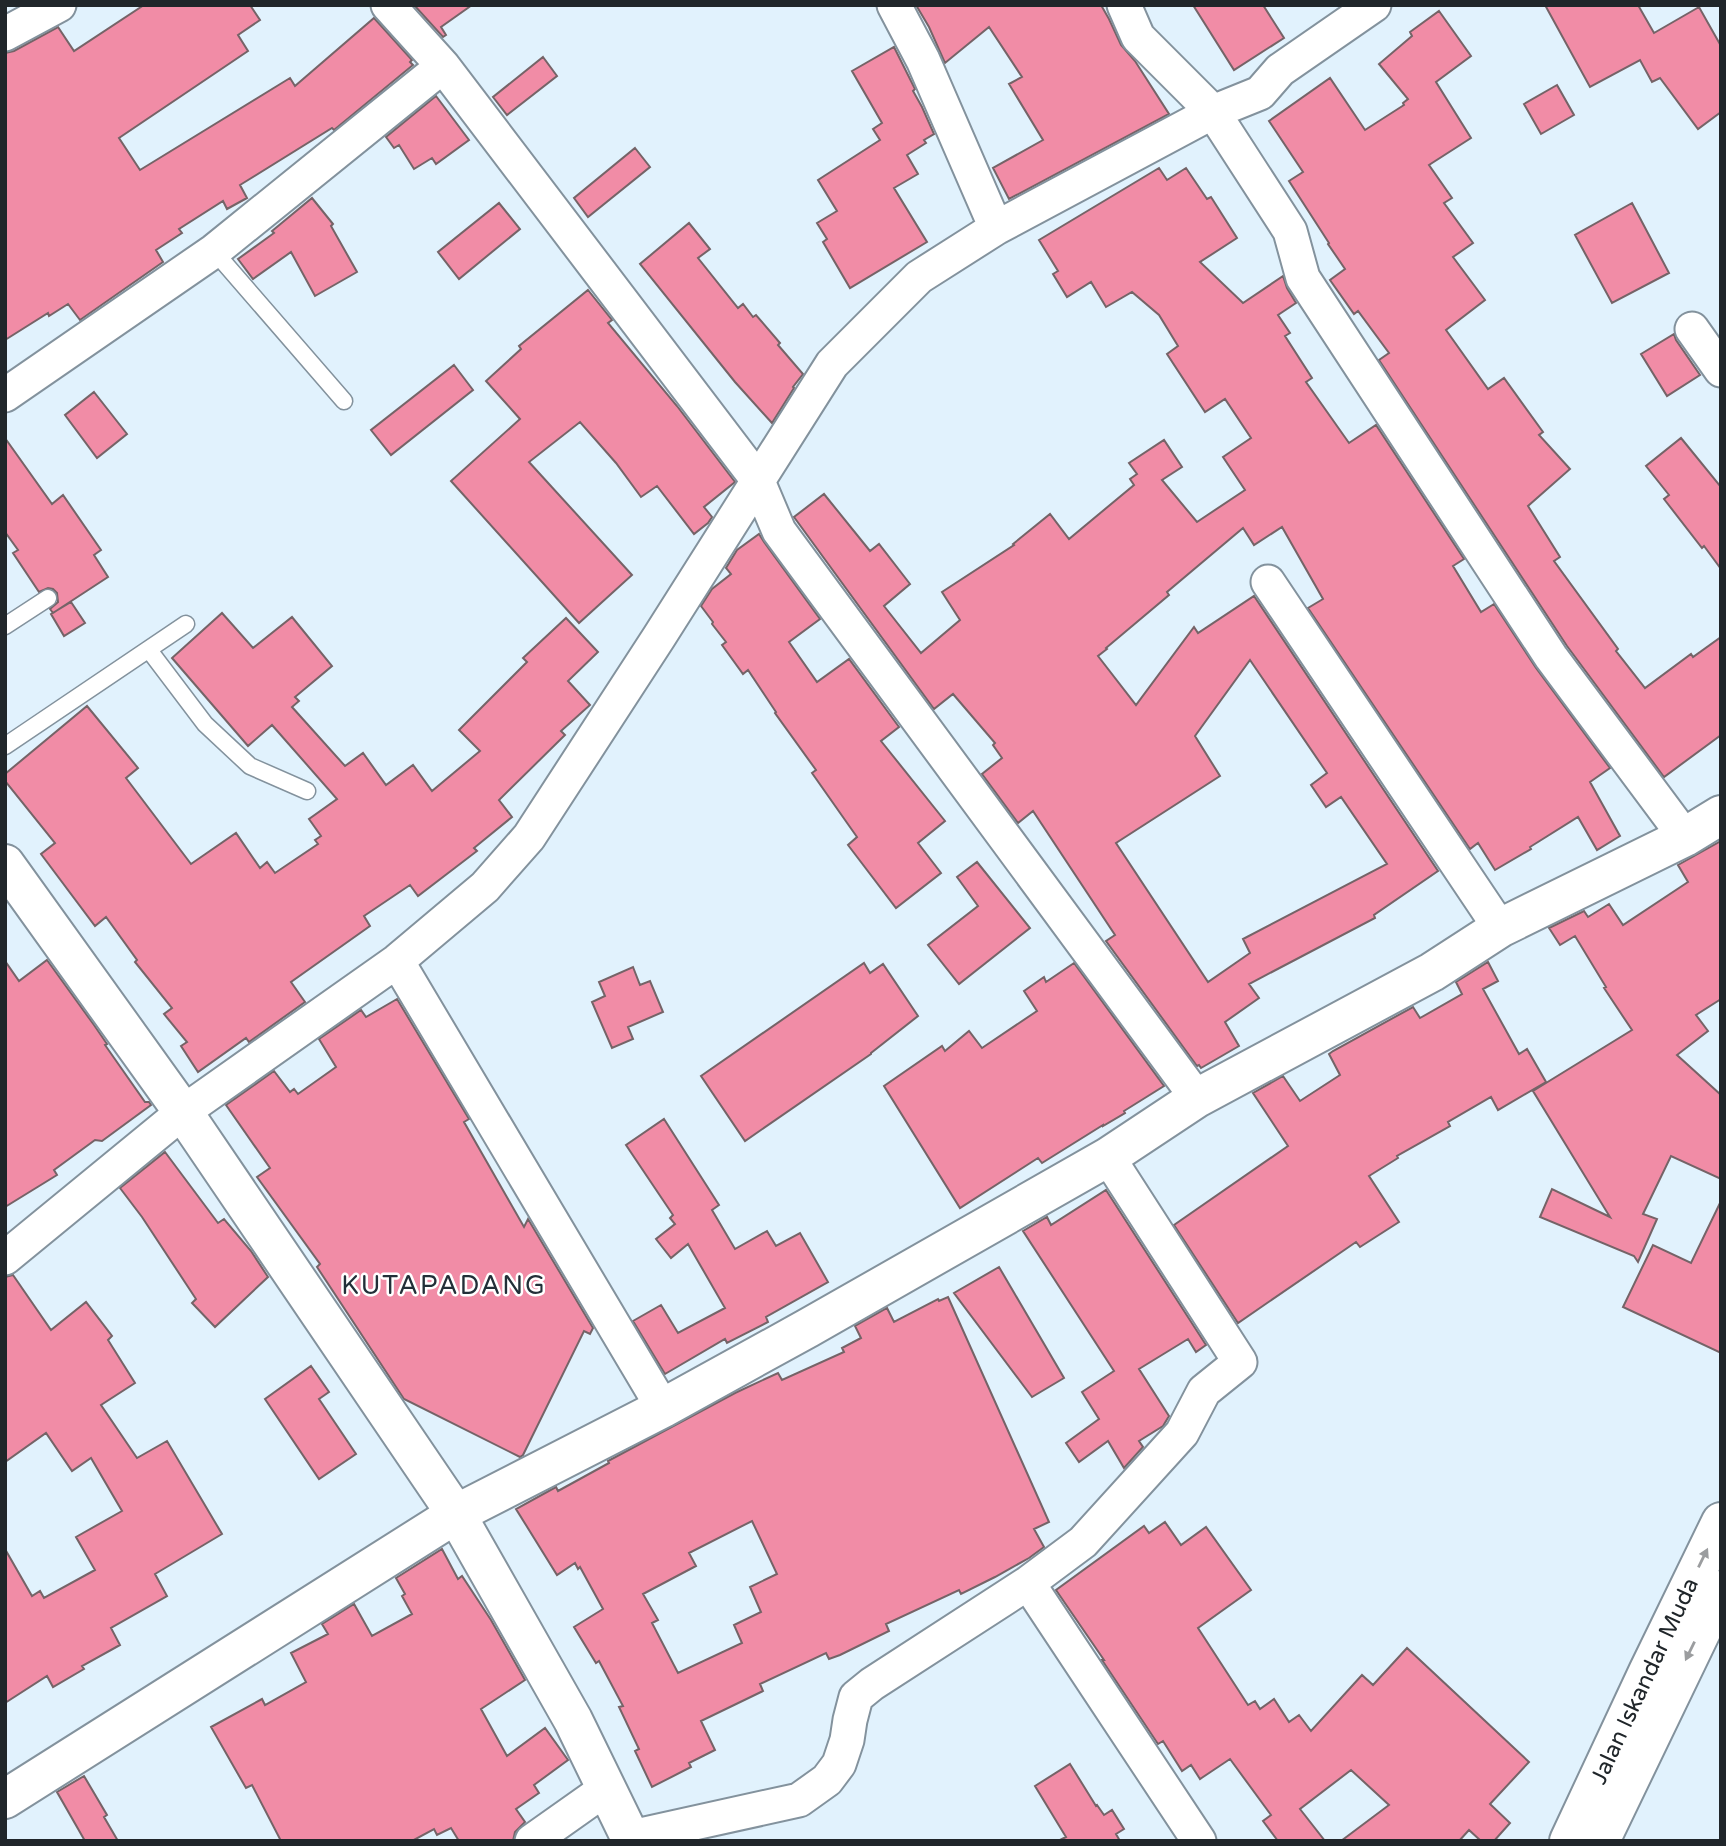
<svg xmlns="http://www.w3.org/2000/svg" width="1726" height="1846" viewBox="0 0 1726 1846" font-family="'Varela Round',sans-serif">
  <rect width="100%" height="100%" fill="#e1f2fd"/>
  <path fill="#f18ca6" stroke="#756367" stroke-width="2" fill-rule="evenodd" d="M144,5H250L260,20L238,35L248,51L119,138L140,170L290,78L295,86L374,18L412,60L410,62L413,65L334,130L332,128L240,185L247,198L227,209L223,201L179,229L182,233L156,250L163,262L80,320L68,304L49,316L48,313L5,340V53L14,51L58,27L74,51Z
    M414,5H472L441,27L446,35L443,37Z
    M916,5H1101L1109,19L1121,45L1135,61L1169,114L1009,199L993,168L1043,140L1009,84L1022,77L989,27L945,63L929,27Z
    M1193,5H1263L1284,38L1234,70Z
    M1545,5H1638L1654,33L1699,7L1721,46V112L1698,129L1660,78L1652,82L1640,60L1590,87Z
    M1439,11L1471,56L1436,82L1471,138L1429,165L1452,198L1444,203L1473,243L1453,257L1485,300L1446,330L1488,389L1504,378L1543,432L1539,435L1570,469L1528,506L1560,557L1554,561L1618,649L1616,651L1645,688L1691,654L1693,657L1721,637V735L1664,777L1567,646L1379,360L1389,353L1358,311L1354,314L1330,280L1345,269L1328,244L1329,243L1289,181L1303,172L1269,121L1330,78L1365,130L1404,105L1403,103L1408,99L1379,64L1412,36L1410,32Z
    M894,47L915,89L913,91L922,107L934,134L924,140L926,143L907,155L918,174L894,188L927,242L850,288L823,242L827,239L817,223L837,211L818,180L880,140L873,129L882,123L852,71Z
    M543,57L557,76L507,115L493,97Z
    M1557,85L1574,115L1541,134L1524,104Z
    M436,96L469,140L436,164L432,158L414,169L399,145L394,148L386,137Z
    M635,148L650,167L588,217L574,198Z
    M1159,168L1167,180L1186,168L1207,199L1211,197L1237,238L1200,262L1243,303L1283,276L1287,288L1296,303L1278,315L1290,333L1285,336L1312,378L1306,382L1349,443L1376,425L1464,559L1453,566L1481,612L1494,604L1536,668L1610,768L1590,782L1620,836L1597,850L1578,817L1530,847L1531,849L1495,870L1478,843L1470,849L1308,608L1323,599L1282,527L1254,545L1243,528L1167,592L1169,595L1106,648L1107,649L1098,656L1136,705L1194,627L1198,633L1254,596L1438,871L1374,915L1375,918L1249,984L1259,998L1225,1022L1239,1046L1201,1068L1199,1065L1197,1066L1106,941L1115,935L1033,811L1018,823L982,774L1002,758L993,745L995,743L953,694L934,709L794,517L824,494L870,551L879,544L910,584L884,606L921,653L960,620L942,592L1014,545L1013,544L1050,514L1069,539L1134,485L1130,479L1137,474L1129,463L1164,440L1182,467L1162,480L1197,522L1245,490L1223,457L1251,438L1225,399L1205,412L1167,354L1178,346L1159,315L1132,292L1106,307L1091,282L1067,297L1053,274L1058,271L1039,240ZM1250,660L1327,773L1311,785L1326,807L1341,797L1387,864L1243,939L1250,953L1208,982L1116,843L1220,776L1195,736Z
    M312,198L333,224L331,226L357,272L315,296L291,252L253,279L238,259L274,233L272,231Z
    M499,203L520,229L459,279L438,252Z
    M1632,203L1669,273L1612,303L1575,235Z
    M689,223L710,249L698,258L738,308L743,304L753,317L756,315L780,343L778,345L803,374L793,387L794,388L772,423L735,382L640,264Z
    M588,290L612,320L608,323L677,406L735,482L704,507L712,517L708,523L694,534L657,486L641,497L616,463L580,422L529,462L632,575L579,623L451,481L520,419L486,381L521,349L519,346Z
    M1674,334L1676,340L1700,375L1667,396L1641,354Z
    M454,365L473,390L391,455L371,430Z
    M94,392L127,434L97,458L65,415Z
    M5,438L52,504L63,495L101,550L94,555L108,577L53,613L50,609L58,602L57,593L53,589L48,588L39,592L13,553L18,550L5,532Z
    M1681,438L1721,487V569L1704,546L1702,548L1664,499L1669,495L1646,466Z
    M759,534L764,542L820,619L789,642L817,682L849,659L899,727L881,741L945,821L918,843L941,873L896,908L848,845L857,837L812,773L816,770L775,713L776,712L748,670L743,674L722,645L726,642L712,624L713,622L701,606L712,589L731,574L726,568L737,550Z
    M71,602L85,623L64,636L51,614Z
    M222,613L253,648L292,617L332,666L295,697L299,701L292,707L345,766L363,753L386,785L413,765L432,791L480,751L459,730L527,662L523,658L566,618L598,652L568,681L590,705L561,731L565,735L499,800L512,817L474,848L477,851L418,896L410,885L364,916L370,926L291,982L305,1002L249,1042L246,1038L198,1072L181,1046L187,1042L164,1014L172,1008L135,962L137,960L106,917L95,926L41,854L55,843L5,781V774L87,706L138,768L126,778L191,864L236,833L260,868L267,862L275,873L318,844L315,840L321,836L309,819L337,799L272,725L248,746L172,658Z
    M1721,841V999L1696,1015L1708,1031L1677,1055L1721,1095V1179L1671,1156L1643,1214L1657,1219L1638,1262L1634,1256L1540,1217L1552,1189L1610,1217L1533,1091L1632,1030L1604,988L1606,987L1575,936L1560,945L1549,928L1584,911L1588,917L1609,904L1623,925L1688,882L1678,865Z
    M977,862L1030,928L959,984L928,945L978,906L957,877Z
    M47,960L94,1025L107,1044L105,1045L145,1102H149L151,1105L102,1141L95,1140L54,1170L57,1175L5,1207V961L19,981Z
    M1488,962L1498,981L1483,989L1519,1054L1527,1049L1546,1082L1498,1110L1491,1097L1448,1122L1450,1126L1397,1156L1398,1158L1369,1176L1399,1222L1360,1247L1356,1242L1238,1323L1174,1225L1288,1146L1253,1093L1283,1076L1300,1101L1340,1075L1329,1054L1333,1051L1413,1007L1420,1018L1462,994L1456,982Z
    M864,963L870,973L883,964L918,1016L871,1053V1054L745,1141L701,1076Z
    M1074,963L1164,1086L1124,1111L1125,1113L1103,1126V1125L1042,1163L1038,1158L960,1208L884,1086L942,1046L945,1051L969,1031L982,1048L1037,1011L1024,991L1044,977L1046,982Z
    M633,967L640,985L650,981L663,1012L628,1027L633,1039L612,1048L592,1002L605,996L599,982Z
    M397,999L469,1119L464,1122L524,1227L528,1219L593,1328L590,1334L584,1331L523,1455L520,1457L404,1399L317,1267L320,1264L257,1177L270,1168L226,1105L274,1071L290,1092L294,1089L298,1094L336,1067L319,1039L361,1010L366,1017Z
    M664,1119L719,1205L712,1210L735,1249L767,1231L776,1246L800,1233L828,1282L766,1317L768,1322L727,1343L725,1339L665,1374L633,1321L661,1305L678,1333L725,1308L688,1244L671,1258L656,1239L675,1224L670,1218L673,1215L626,1145Z
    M165,1152L218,1223L224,1219L251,1251L268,1277L215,1327L192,1303L196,1299L142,1217L120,1188Z
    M1106,1190L1206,1345L1196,1352L1188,1339L1139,1369L1169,1416L1163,1426L1139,1441L1143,1447L1124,1468L1108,1441L1079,1462L1066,1443L1099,1419L1082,1392L1114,1371L1023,1231L1047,1217L1051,1225Z
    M1721,1201V1353L1623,1307L1653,1245L1691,1263Z
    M999,1267L1064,1378L1032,1397L954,1293Z
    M13,1275L51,1330L86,1302L112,1336L108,1340L135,1383L101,1405L137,1458L167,1441L222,1534L155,1574L167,1596L111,1628L120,1645L82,1666L84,1669L53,1687L47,1676L5,1703V1549L32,1596L40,1591L44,1598L95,1570L76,1537L122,1511L91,1458L72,1471L46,1433L5,1462V1277Z
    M948,1297L1049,1522L1034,1529L1044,1547L1029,1558L995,1577L961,1594L959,1590L886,1624L889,1631L840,1655L829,1659L826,1653L760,1684L763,1691L701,1721L715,1750L689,1763L691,1767L652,1787L635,1751L639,1749L619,1707L623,1706L599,1661L596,1663L574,1627L603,1609L580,1567L578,1569L575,1563L557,1575L516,1509L556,1487L558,1491L609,1463L608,1461L735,1393L778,1373L782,1380L844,1352L842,1348L861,1338L855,1326L887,1308L894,1322L938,1299L939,1301ZM752,1521L777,1574L750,1587L761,1612L734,1625L742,1643L678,1673L652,1623L658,1620L643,1594L696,1566L689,1553Z
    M311,1366L329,1392L319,1399L356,1454L319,1479L265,1399Z
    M1165,1522L1181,1545L1206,1527L1251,1590L1198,1628L1248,1705L1255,1701L1260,1709L1274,1699L1289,1722L1299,1715L1311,1731L1362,1675L1373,1685L1407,1648L1529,1762L1490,1804L1510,1823L1494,1841H1481L1469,1830L1459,1841H1341L1389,1805L1351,1770L1300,1809L1325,1841H1278L1263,1821L1271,1815L1230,1759L1200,1779L1191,1765L1182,1771L1163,1741L1158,1744L1102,1660H1104L1056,1590L1144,1526L1149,1533Z
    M442,1549L458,1579L462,1576L491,1620L525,1680L481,1709L507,1756L545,1728L568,1760L534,1785L539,1793L516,1809L525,1822L515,1832L513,1841H459L451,1828L437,1835L434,1829L412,1841H281L252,1785L246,1788L211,1727L262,1699L265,1705L306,1682L291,1653L328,1634L322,1624L354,1604L372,1636L412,1614L402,1596L405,1594L396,1578Z
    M1070,1764L1096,1806L1097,1805L1104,1815L1112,1810L1124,1829L1116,1834L1120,1841H1058L1066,1837L1035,1786Z
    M84,1776L107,1815L104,1817L118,1841H85L57,1792Z"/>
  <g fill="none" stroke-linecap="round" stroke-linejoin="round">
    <defs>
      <path id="service" d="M214,251L344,401
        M5,626L48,598
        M149,650L205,724L250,766L307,791
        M5,746L186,624"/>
      <path id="minor" d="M388,5L443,66L757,479L779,531L1197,1098
        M894,5L923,60L996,228
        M1124,5L1138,37L1213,112L1290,231L1303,278L1551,657L1685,837
        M5,34L59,5
        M1692,329L1721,370
        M5,395L214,251L443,66
        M1268,582L1500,928
        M397,961L663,1408
        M5,1258L183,1112L397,961L485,887L529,837L659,637L832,364L919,277L996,228L1213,112L1260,93L1280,70L1374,5
        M1028,1583L1199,1841
        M631,1837L799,1800L827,1780L839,1764L847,1740L850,1720L856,1697L872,1684L1028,1583L1083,1542L1182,1433L1204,1391L1240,1362L1108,1157
        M532,1841L607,1788"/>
      <path id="tertiary" d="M5,1799L456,1514L663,1408L808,1328L1108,1157L1197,1098L1432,972L1500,928L1685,837L1721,815"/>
      <path id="trunk" d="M5,864L183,1112L456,1514L573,1720L632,1841
        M1569,1841L1648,1672L1721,1522
        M1600,1841L1721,1590"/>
    </defs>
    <use href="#service" stroke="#83929d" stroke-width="19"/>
    <use href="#minor" stroke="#83929d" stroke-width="37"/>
    <use href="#tertiary" stroke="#83929d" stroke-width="42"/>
    <use href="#trunk" stroke="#83929d" stroke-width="42"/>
    <use href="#service" stroke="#fff" stroke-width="16"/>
    <use href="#minor" stroke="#fff" stroke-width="33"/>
    <use href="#tertiary" stroke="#fff" stroke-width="38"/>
    <use href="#trunk" stroke="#fff" stroke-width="38"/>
  </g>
  <defs><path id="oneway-solid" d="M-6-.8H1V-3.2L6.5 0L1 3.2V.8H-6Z" transform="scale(1.75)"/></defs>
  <g fill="#9b9d9f">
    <use href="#oneway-solid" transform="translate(1703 1558) rotate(-64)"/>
    <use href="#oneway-solid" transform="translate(1690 1651) rotate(116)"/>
  </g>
  <g text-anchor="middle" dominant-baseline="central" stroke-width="5" stroke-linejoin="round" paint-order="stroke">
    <g font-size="23" fill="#20262a" stroke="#fff">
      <text transform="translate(1645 1681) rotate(-65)">Jalan Iskandar Muda</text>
    </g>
    <g font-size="26" letter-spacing="2" fill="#222f38" stroke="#fff">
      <text x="444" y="1285">KUTAPADANG</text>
    </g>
  </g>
  <rect width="1726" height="1846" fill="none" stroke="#20262a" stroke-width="14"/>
</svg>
